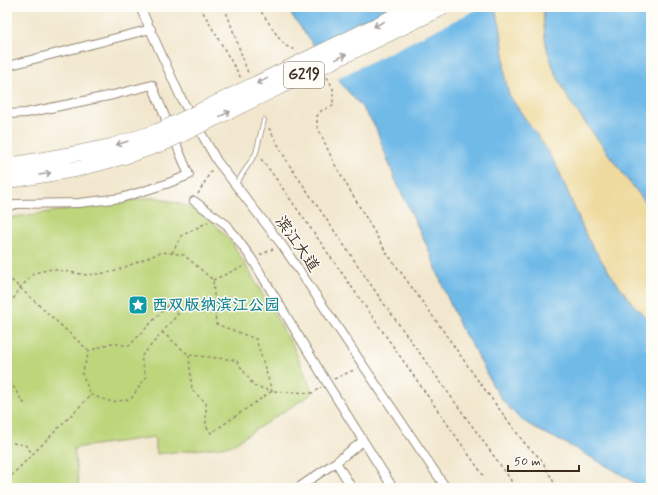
<svg xmlns="http://www.w3.org/2000/svg" width="658" height="495" viewBox="0 0 658 495" font-family="Mynerve,'LXGW WenKai TC',sans-serif">
  <rect width="100%" height="100%" fill="#fdfcf7"/>
  <filter id="ink" filterUnits="userSpaceOnUse"><feTurbulence type="fractalNoise" baseFrequency=".025" numOctaves="2"/><feDisplacementMap in="SourceGraphic" scale="8" xChannelSelector="R" yChannelSelector="G"/><feConvolveMatrix kernelMatrix="1 2 1 2 8 2 1 2 1" color-interpolation-filters="sRGB"/></filter>
  <filter id="wash" filterUnits="userSpaceOnUse"><feTurbulence type="fractalNoise" baseFrequency=".012" numOctaves="4" result="noise"/><feDisplacementMap in="SourceGraphic" scale="16" xChannelSelector="R" yChannelSelector="G"/><feGaussianBlur stdDeviation="0.9" result="paint"/><feColorMatrix in="noise" values="0 0 0 0 0 0 0 0 0 0 0 0 0 0 0 0 0 1.4 0 .05"/><feComposite in="paint" operator="in"/></filter>
  <g filter="url(#wash)">
    <rect width="100%" height="100%" fill="#f2e7ce"/>
    <path fill="#bdd67b" stroke="#7c804c" d="M155,197L187,206L213,222L233,244L293,346L313,393L230,446L157,454L154,437L74,448L79,488H7V218Z"/>
    <path fill="#eeda9e" stroke="#94825e" d="M494,7H543L544,25L546,45L554,70L570,102L627,179L651,209V322L631,302L609,272L587,238L558,169L509,95L505,78L504,56L500,25Z"/>
    <path fill="#6fbae8" stroke="#557283" d="M286,7H494L500,25L504,56L505,78L509,95L524,117L542,142L558,169L587,238L609,272L631,302L651,322V488H643L614,470L565,443L536,429L519,418L503,401L492,384L479,358L461,328L445,292L428,248L395,179L375,126L361,106L344,87Z
      M543,7H651V209L627,179L570,102L554,70L546,45L544,25Z"/>
    <path fill="#f2e7ce" d="M396,7H482L336,79L313,48Z"/>
  </g>
  <g filter="url(#ink)">
    <g fill="none" stroke-linecap="round" stroke-linejoin="round">
      <defs>
        <path id="lane" d="M236,184L256,153L264,120"/>
        <path id="street" d="M140,7L181,98L217,161L282,245L446,488
          M7,66L151,29
          M7,114L26,113L113,95L152,85L189,175L166,184L121,198L79,203L16,204L7,207
          M194,201L227,225L252,259L327,383L393,488
          M336,462L352,488
          M298,488L336,462L363,441"/>
        <path id="highway" d="M7,166L69,155L113,146L159,131
          M7,181L77,169L126,156L164,143"/>
      </defs>
      <use href="#lane" stroke="#968876" stroke-width="5.5"/>
      <use href="#street" stroke="#968876" stroke-width="10"/>
      <use href="#highway" stroke="#968876" stroke-width="16"/>
      <path stroke="#968876" stroke-width="1.5" stroke-dasharray="3 3" stroke-linecap="butt" d="M200,7L241,78
        M226,7V11L248,73
        M258,7L281,41L286,46L297,51
        M327,77L333,88V106L322,110L317,116V126L334,163L386,252L437,322L477,379L526,445L541,459L557,488
        M269,128L288,163L382,301L509,477L515,488
        M261,159L272,173L483,475
        M198,194L212,169
        M172,253L181,236L208,222
        M260,255L273,249
        M7,276L89,351
        M213,280L246,265
        M168,305L178,314L141,357L146,377L131,399L112,402L91,395L82,374L89,351L111,343L129,346Z
        M7,309L20,288L34,273L52,269L87,275L113,272L162,252L184,255L213,280L216,324L256,339L272,391L254,386L236,360L189,355L162,332
        M189,355L192,390L206,403V426L211,433L272,391L313,393L321,387
        M7,376L22,401L27,406
        M334,379L356,369
        M7,442L25,445L33,454
        M7,480L91,395"/>
      <use href="#lane" stroke="#fff" stroke-width="4"/>
      <use href="#street" stroke="#fff" stroke-width="8"/>
      <use href="#highway" stroke="#fff" stroke-width="15"/>
      <defs>
        <path id="highway-bridge" d="M159,131L414,7
          M164,143L444,7"/>
      </defs>
      <use href="#highway-bridge" stroke="#968876" stroke-width="16" stroke-linecap="butt"/>
      <use href="#highway-bridge" stroke="#fff" stroke-width="15"/>
    </g>
    <defs><path id="oneway-shaft" d="M-6 0H5M1.5-3L5.5 0L1.5 3" fill="none" stroke-width="1.6" stroke-linecap="round" stroke-linejoin="round"/></defs>
    <g stroke="#a79f9a">
      <use href="#oneway-shaft" transform="translate(379 24) rotate(154)"/>
      <use href="#oneway-shaft" transform="translate(341 57) rotate(-26)"/>
      <use href="#oneway-shaft" transform="translate(262 81) rotate(154)"/>
      <use href="#oneway-shaft" transform="translate(225 114) rotate(-26)"/>
      <use href="#oneway-shaft" transform="translate(122 143) rotate(162)"/>
      <use href="#oneway-shaft" transform="translate(45 174) rotate(-10)"/>
    </g>
  </g>
  <defs>
    <symbol id="sight-square" viewBox="-11 -11 22 22"><rect x="-9" y="-9" width="18" height="18" rx="4" fill="#0f9aa8" stroke="#fdfcf7"/><path d="M0-6L1.8-2.2L6-1.7L2.9 1.2L3.7 5.4L0 3.3L-3.7 5.4L-2.9 1.2L-6-1.7L-1.8-2.2Z" fill="#fff"/></symbol>
  </defs>
  <g fill-rule="evenodd">
    <use href="#sight-square" x="127" y="294" width="22" height="22"/>
  </g>
  <g text-anchor="middle" dominant-baseline="central" stroke-width="3" stroke-linejoin="round" paint-order="stroke">
    <rect fill="#fdfcf7" stroke="#75695f" stroke-width="1" x="284" y="62" width="40" height="26" rx="3"/>
    <g font-size="15" font-weight="bold" fill="#3b2a1e">
      <text x="304" y="75">G219</text>
    </g>
    <g font-size="16" fill="#3b2a1e" stroke="#fdfcf7">
      <text transform="translate(297 244) rotate(55)">滨江大道</text>
    </g>
    <g font-size="16" font-weight="bold" fill="#0d838f" stroke="#fdfcf7" text-anchor="start">
      <text x="152" y="305">西双版纳滨江公园</text>
    </g>
  </g>
  <rect width="658" height="495" fill="none" stroke="#fdfcf7" stroke-width="24"/>
  <path d="M508 465v6h71v-6" fill="none" stroke="#3b2a1e" stroke-width="2"/>
  <text x="514" y="465" font-size="12" fill="#3b2a1e" stroke="#fdfcf7" stroke-width="3" paint-order="stroke">50 m</text>
</svg>
